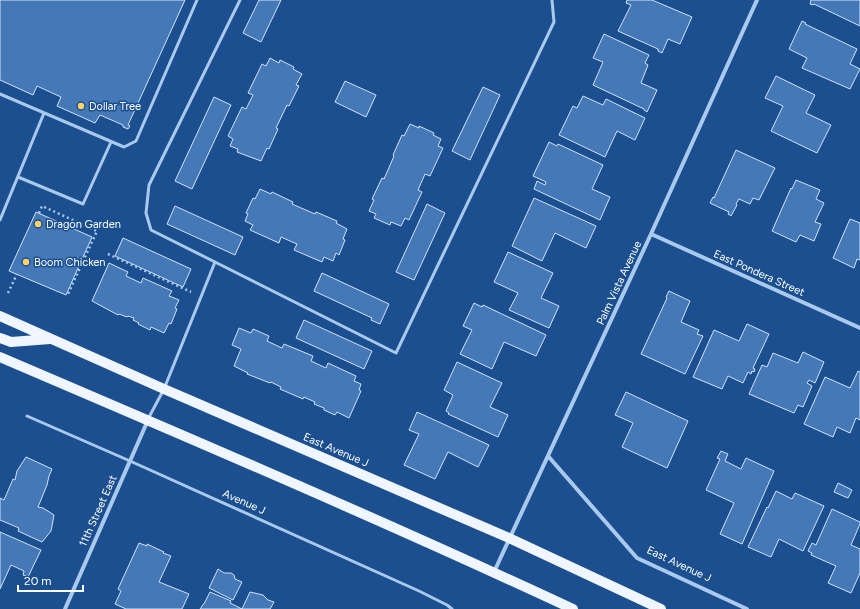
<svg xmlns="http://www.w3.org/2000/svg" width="860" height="609" viewBox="0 0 860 609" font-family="Figtree,sans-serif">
  <rect width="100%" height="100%" fill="#1b4f8f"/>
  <path fill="#4478b7" stroke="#cfe3fa" d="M0,0H185L128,125L130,126L128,129L123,127V125L100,115L95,123L57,106L61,97L37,86L33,95L0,80Z
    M259,0H281L261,42L243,33Z
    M627,0H652L692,17L680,44L668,39L662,53L658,51V49L618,31L631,5L626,3Z
    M811,0H860V26L814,4L813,5L810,4Z
    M802,21L806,23L805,24L857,49L850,64L860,69L850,89L802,68L807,58L789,49Z
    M604,34L649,55L645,63L648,65L641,83L657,90L647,112L644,110V109L593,85L603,62L593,58Z
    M270,58L279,63L280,60L294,67L293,69L302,74L296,85L299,86L289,106L287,105L276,128L278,129L269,149L267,148L261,161L237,152L238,149L230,146L233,139L228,136L242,107L246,109L253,95L248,93L262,64L266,66Z
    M776,76L815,95L806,113L831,125L817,153L771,131L783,106L765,98Z
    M345,81L376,95L366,117L335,102Z
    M483,87L500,95L470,160L452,151Z
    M583,96L603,105L606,99L645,118L635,140L617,131L605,157L559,135L573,106L577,108Z
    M214,97L231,105L192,189L175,181Z
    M410,124L419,128V126L434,133L433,135L441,139L438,146L443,148L430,176L425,174L418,190L422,192L409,220L405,218L401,226L391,222L390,225L374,218L376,214L369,211L374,200L372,199L382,178L384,179L394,156L393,155L402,135L404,136Z
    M549,142L557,146L558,144L603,165L592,189L610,197L600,220L534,189L537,181L545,185L546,182L533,176Z
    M736,150L775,168L759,200L753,198L750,204L739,199L736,204L737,205L731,216L728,214L729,212L710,203L713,197L714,198Z
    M796,180L820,190L816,199L824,203L815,222L821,224L814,241L800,235L796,242L772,231L791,188L792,189Z
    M260,189L271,194L272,192L293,202L292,204L315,214L316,212L337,221L336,223L347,229L343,239L345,240L339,255L336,253L333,261L324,257L322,262L294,250L297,244L281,237L279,243L250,230L253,225L245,221L248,214L246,213L253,198L255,199Z
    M534,198L596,226L586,248L555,233L542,261L512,246Z
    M427,204L445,213L414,280L396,272Z
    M175,206L243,237L235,255L167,224Z
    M36,212L92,237L66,295L9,271Z
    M850,219L860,223V260L857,259L854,268L833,258Z
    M123,238L191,269L183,287L115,256Z
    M508,252L553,273L541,298L559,306L549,328L509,310L518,293L494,282Z
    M109,263L128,272L126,276L141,283L143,278L172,291L169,296L179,300L175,308L177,309L171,324L169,323L164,333L151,327L150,330L138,324L139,323L133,320L134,318L128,316L127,317L119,314L118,315L92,301Z
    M322,273L389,304L380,324L371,320L372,318L314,291Z
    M669,291L690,301L681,322L699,330L697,334L703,336L685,374L641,354L667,298L666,297Z
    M474,303L482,307L483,305L546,335L536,356L504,342L492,369L460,354L472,330L463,326Z
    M304,320L372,351L364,369L296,338Z
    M747,324L769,334L753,368L755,369L754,372L752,371L751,374L748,372L743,383L728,376L722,389L693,377L714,330L739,341Z
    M239,328L251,333L253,329L269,336L267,341L282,348L284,344L313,356L311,361L326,368L328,363L356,376L354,381L361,384L359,390L361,391L349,418L337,412L335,415L324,410V408L314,404L315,402L304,397L303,399L280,389L281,387L271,382L270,383L247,374L248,373L234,366L241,349L232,345Z
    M803,352L824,362L815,383L809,380L807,383L812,386L803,407L798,405L794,413L749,394L762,365L767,367L773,353L798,363Z
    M457,362L502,383L490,407L508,415L498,437L448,414L449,413L446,411L453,395L444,390Z
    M858,371L860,372V420L856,418L850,433L837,427L833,437L804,424L825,377L850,388Z
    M626,392L688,421L667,468L622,447L633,423L615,415Z
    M417,412L489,445L478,467L448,452L435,479L404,465L419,434L409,430Z
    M721,451L728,454L725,461L741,469L746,458L774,471L742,544L720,534L734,503L706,490L720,459L717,458Z
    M26,457L52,469L49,476L47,485L38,507L43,508L54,515L51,531L42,542L18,531L19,528L0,520V498L4,500L13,479L15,480L17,471Z
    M838,483L852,490L848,498L834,492Z
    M776,491L792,499L795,493L824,506L803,551L779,539L771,557L748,547L767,507L768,508Z
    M832,509L860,522V524L851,545L860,549V573L851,593L828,583L836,566L811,555L812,553L808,551L812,543L816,545Z
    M0,532L41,550L28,577L23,575L24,571L11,565L0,589Z
    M139,543L147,546V544L164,552L163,553L171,556L159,582L189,594L182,609H126L115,604L121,591L118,589Z
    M218,569L224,573H231L234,575L235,579L242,582L233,600L209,588Z
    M210,592L231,601L230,603L242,609L250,592L263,595L268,600L274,602L270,609H200L205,602Z"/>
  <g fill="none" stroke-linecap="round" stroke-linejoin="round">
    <path stroke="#a9c9ee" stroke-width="2.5" stroke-dasharray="2 3" stroke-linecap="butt" d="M39,213L42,206L97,231L68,294
      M108,254L191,292
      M8,293L17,274"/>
    <path stroke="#a9c9ee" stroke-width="3" d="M0,94L124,147L136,141L197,0
      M18,177L83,204L111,142
      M0,220L44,113
      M215,262L151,230L146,213L149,185L240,0
      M27,416L130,461L419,591L447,605L452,609
      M148,419L164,389L215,262L396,353L554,22L552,0"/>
    <path stroke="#a9c9ee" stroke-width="4" d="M651,234L860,328
      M548,456L637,558L747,609
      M494,572L651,234L757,0
      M65,609L148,420"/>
    <path stroke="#f0f6ff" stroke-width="10" d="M0,316L164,389L509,538L661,609
      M0,338L11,342L50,339
      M0,357C192,439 384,521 573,609"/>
  </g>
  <g fill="#ffd166" stroke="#1b4f8f" stroke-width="1.5">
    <circle cx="81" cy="106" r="4"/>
    <circle cx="38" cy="224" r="4"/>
    <circle cx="26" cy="262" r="4"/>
  </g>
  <g text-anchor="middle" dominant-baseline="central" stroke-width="3" stroke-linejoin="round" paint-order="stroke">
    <g font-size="11" fill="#fff" stroke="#1b4f8f" text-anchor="start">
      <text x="89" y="106">Dollar Tree</text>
      <text x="46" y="224">Dragon Garden</text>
      <text x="34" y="262">Boom Chicken</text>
    </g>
    <g font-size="11" fill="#fff" stroke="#1b4f8f">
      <text transform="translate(759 273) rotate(24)">East Pondera Street</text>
      <text transform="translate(619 283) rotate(-65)">Palm Vista Avenue</text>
      <text transform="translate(336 450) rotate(23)">East Avenue J</text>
      <text transform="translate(244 502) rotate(24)">Avenue J</text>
      <text transform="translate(98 511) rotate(-66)">11th Street East</text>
      <text transform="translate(679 564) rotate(25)">East Avenue J</text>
    </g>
  </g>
  <path d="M18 585v6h65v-6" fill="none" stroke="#ffffff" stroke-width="2"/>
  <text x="24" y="585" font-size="12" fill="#ffffff" stroke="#1b4f8f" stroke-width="3" paint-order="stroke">20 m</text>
</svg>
